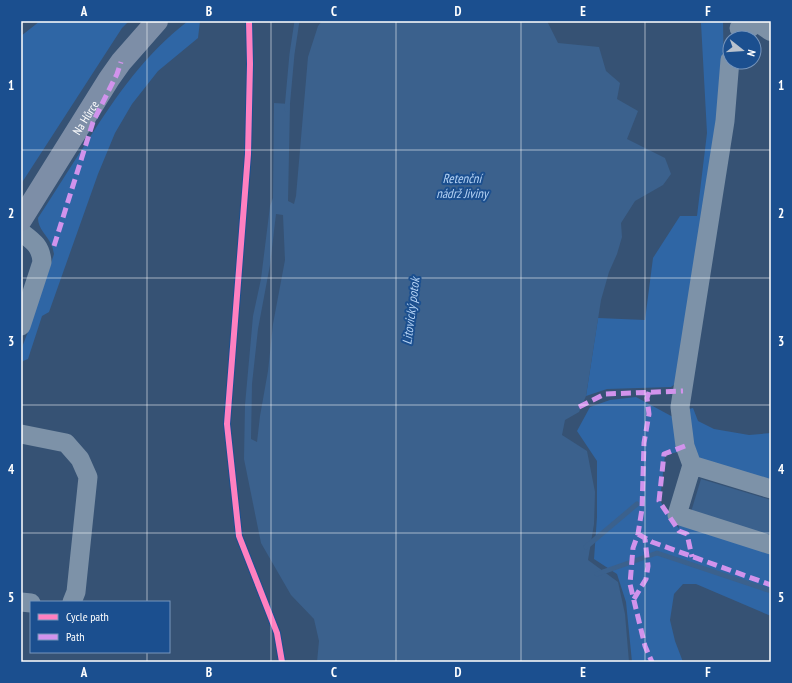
<svg xmlns="http://www.w3.org/2000/svg" width="792" height="683" viewBox="0 0 792 683" font-family="'PT Sans Narrow',sans-serif">
  <rect width="100%" height="100%" fill="#365274"/>
  <path fill="#2f66a5" d="M40,21H129L122,28L21,184V36Z
    M188,21H200L198,38L158,71L132,104L115,133L98,174L49,312L42,316L28,359L23,361L21,364V350L32,321L54,254C53,251 53,247 51,244C47,235 38,229 38,218C55,192 71,166 88,140C118,94 144,55 188,21Z
    M723,21L724,78L679,381L671,387L607,389L586,396L598,318L645,320L653,258L680,216H697L707,133L701,23Z
    M636,397L673,417L678,452L665,455L660,501L679,529L678,519L771,550V616L696,584H683L674,594L670,620L675,641L683,662H632L626,602L617,574L594,559L597,517V461L577,431L590,407L610,400Z
    M693,408L698,421L714,429L749,435L771,433V485L695,462L685,410Z"/>
  <path fill="#3b618d" fill-rule="evenodd" d="M322,21H547L558,43L599,47L606,71L620,83L617,99L638,111L627,139L665,158L671,174L663,185L635,201L621,223L622,237L617,254L609,272L601,300L586,396L579,412L565,420L562,435L587,451L595,492L594,524L588,560L618,582L625,614L629,662H317L319,641L314,619L291,595L261,543L244,459L245,405L253,316L261,279L270,206L273,198L274,103L290,104L288,201L294,204L296,196L308,57L318,26ZM276,214L283,215L285,260L273,324L268,371L260,416L257,442L251,439L252,384L258,329L270,265Z
    M701,479L771,500V538L691,512Z"/>
  <g fill="none" stroke-linecap="round" stroke-linejoin="round">
    <path stroke="#3b618d" stroke-width="5" d="M287,109L292,54L297,21
      M586,547L637,504
      M597,574L657,553L771,591"/>
    <path stroke="#7d92a8" stroke-width="19" d="M739,28H750L757,21
      M730,60L725,121L680,407L685,446L692,465L677,515L771,545
      M21,232C33,241 41,246 42,262L21,326
      M21,434L66,443L80,459L88,477L76,592L72,602
      M692,465L771,489
      M21,602L31,603"/>
    <path stroke="#7d8ea7" stroke-width="22" id="s1" d="M21,220L109,79L121,62L157,21"/>
    <path stroke="#7e92a7" stroke-width="22" d="M758,21L771,30"/>
    <path stroke="#d193ec" stroke-width="5" stroke-dasharray="10 5" stroke-linecap="butt" d="M54,246L93,122L117,74L121,62
      M649,392L647,398L649,414L644,443L642,509L638,534L633,548L630,584L645,646L652,662
      M579,407L605,394L683,391
      M685,446L664,454L659,501L679,531L687,534L692,557
      M638,534L652,542L771,585
      M634,599L646,579L648,566L645,539"/>
    <defs>
      <path id="cycleway" d="M249,21L250,64L248,154L227,424L239,536L277,633L282,662"/>
    </defs>
    <use href="#cycleway" stroke="#1b4f8f" stroke-width="8"/>
    <use href="#cycleway" stroke="#ff80c0" stroke-width="6"/>
  </g>
  <path fill="none" stroke="#fff" stroke-width="1" stroke-opacity="0.55" d="M147,21V602M271,21V662M396,21V662M521,21V662M645,21V662M21,150H771M21,278H771M21,405H771M21,533H771M147,652V662"/>
  <g text-anchor="middle" dominant-baseline="central" stroke-width="4" stroke-linejoin="round" paint-order="stroke">
    <g font-size="12" fill="#fff" stroke="#1b4f8f">
      <text stroke="none"><textPath href="#s1" startOffset="121">Na Hůrce</textPath></text>
    </g>
    <g font-size="13" font-style="italic" fill="#b5d3f5" stroke="#1b4f8f">
      <text x="462" y="178">Retenční<tspan x="462" dy="15">nádrž Jiviny</tspan></text>
      <text transform="translate(411 311) rotate(-83)">Litovický potok</text>
    </g>
  </g>
  <rect width="792" height="683" fill="none" stroke="#1b4f8f" stroke-width="44"/>
  <rect x="30" y="601" width="140" height="52" fill="#1b4f8f" stroke="#7695bc"/>
  <rect x="38" y="614" width="20" height="6" fill="#ff80c0" stroke="#7695bc"/>
  <text x="66" y="621" font-size="12" fill="#ffffff">Cycle path</text>
  <rect x="38" y="634" width="20" height="6" fill="#d193ec" stroke="#7695bc"/>
  <text x="66" y="641" font-size="12" fill="#ffffff">Path</text>
  <g transform="translate(742 50) rotate(107)"><circle r="19" fill="#1b4f8f" stroke="#7695bc"/>
  <path d="M0-3L7 15L0 10L-7 15Z" fill="#b9c2ce"/>
  <text y="-6" font-size="11" font-weight="bold" text-anchor="middle" fill="#ffffff">N</text>
  </g>
  <rect x="22" y="22" width="748" height="639" fill="none" stroke="#fff" stroke-width="1.5"/>
  <g font-size="13" text-anchor="middle" font-weight="bold" fill="#fff">
    <text x="84" y="16">A</text>
    <text x="209" y="16">B</text>
    <text x="334" y="16">C</text>
    <text x="458" y="16">D</text>
    <text x="583" y="16">E</text>
    <text x="708" y="16">F</text>
    <text x="11" y="90">1</text>
    <text x="781" y="90">1</text>
    <text x="11" y="218">2</text>
    <text x="781" y="218">2</text>
    <text x="11" y="346">3</text>
    <text x="781" y="346">3</text>
    <text x="11" y="474">4</text>
    <text x="781" y="474">4</text>
    <text x="11" y="602">5</text>
    <text x="781" y="602">5</text>
    <text x="84" y="677">A</text>
    <text x="209" y="677">B</text>
    <text x="334" y="677">C</text>
    <text x="458" y="677">D</text>
    <text x="583" y="677">E</text>
    <text x="708" y="677">F</text>
  </g>
</svg>
